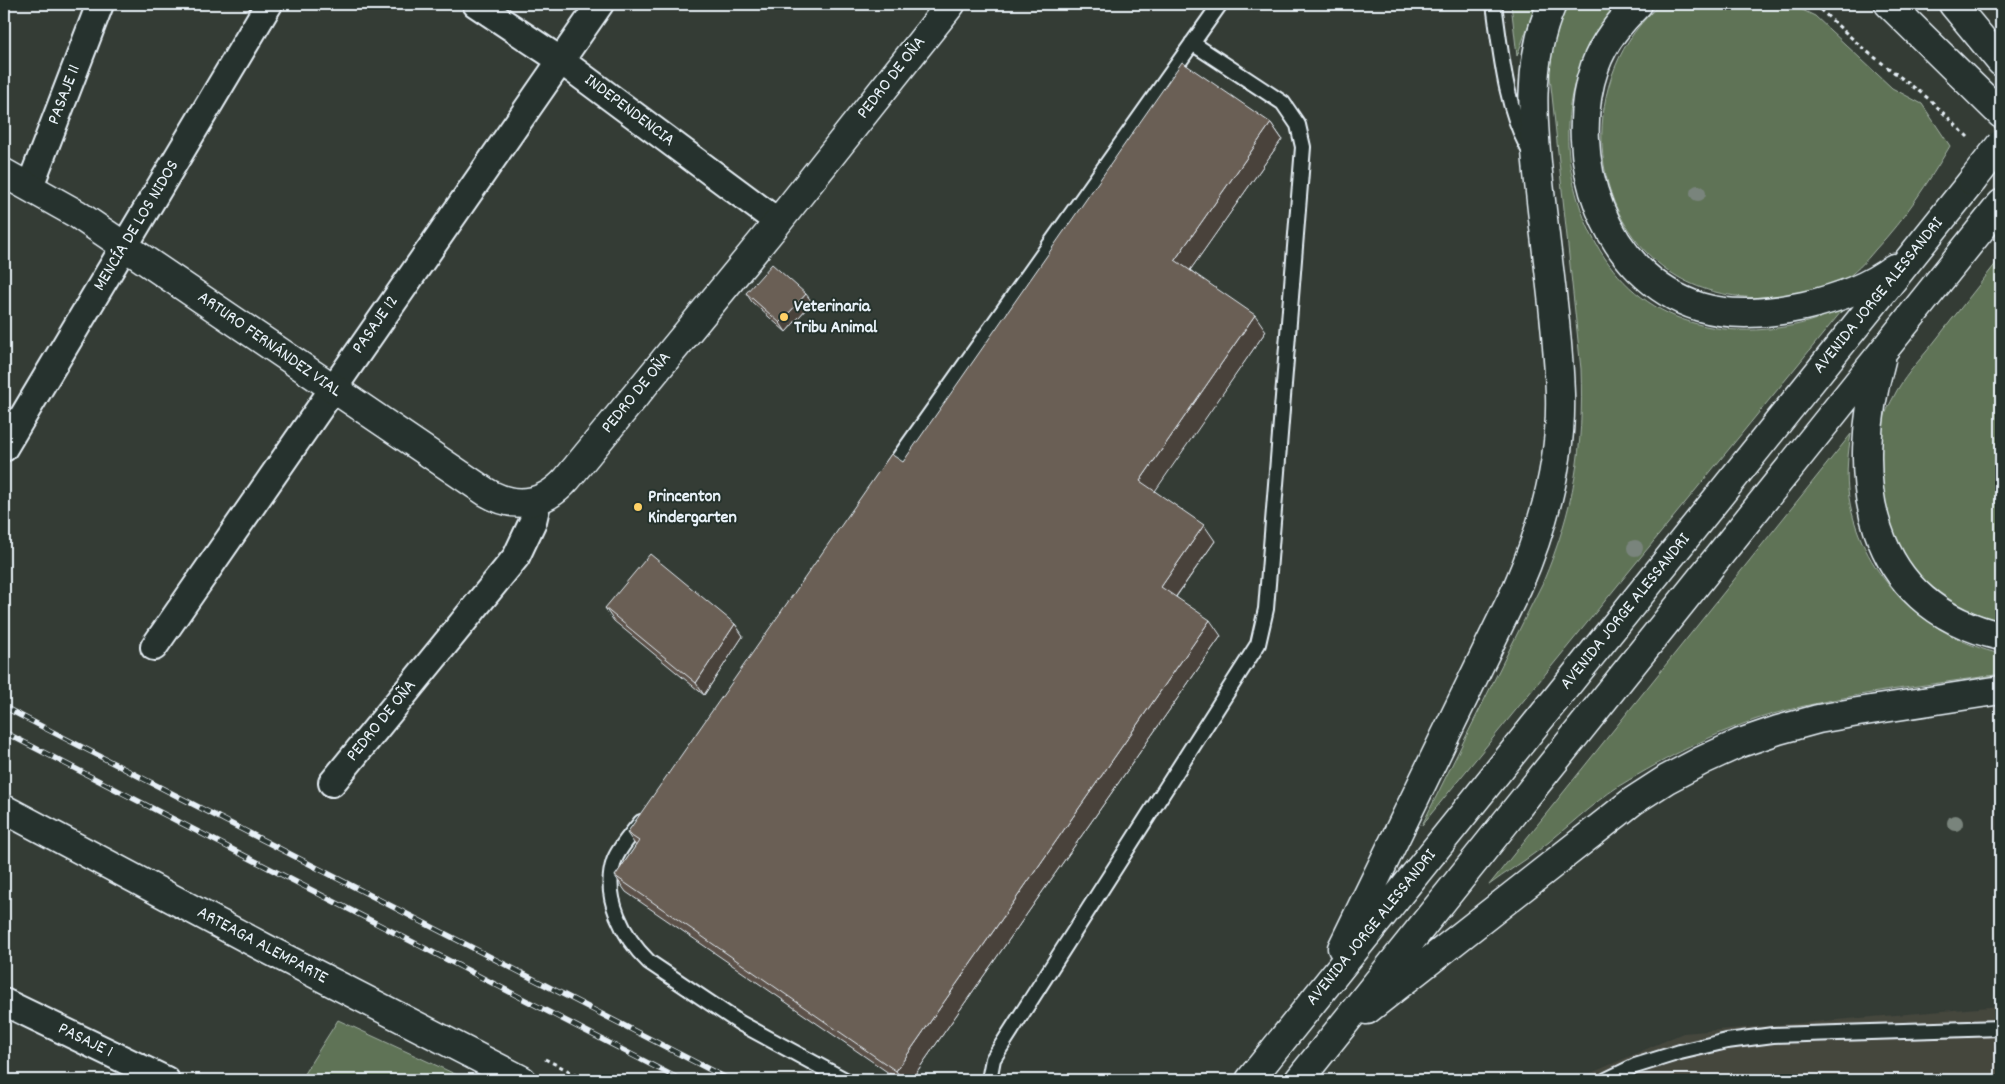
<svg xmlns="http://www.w3.org/2000/svg" width="2005" height="1084" viewBox="0 0 2005 1084" font-family="Dekko,sans-serif">
  <rect width="100%" height="100%" fill="#343c35"/>
  <filter id="ink" filterUnits="userSpaceOnUse"><feTurbulence type="fractalNoise" baseFrequency=".02" numOctaves="2"/><feDisplacementMap in="SourceGraphic" scale="10" xChannelSelector="R" yChannelSelector="G"/><feConvolveMatrix kernelMatrix="1 2 1 2 8 2 1 2 1" color-interpolation-filters="sRGB"/></filter>
  <g filter="url(#ink)">
    <path fill="#44463e" d="M2001,1006V1080H1575L1683,1033Z"/>
    <path fill="#5f7356" stroke="#a4b2a7" d="M1511,4H1536L1517,56Z
      M1564,4H1615C1570,65 1556,126 1578,200C1607,297 1684,343 1784,327C1806,324 1826,316 1845,307L1422,825L1543,582C1574,509 1584,448 1581,369L1549,67L1551,47Z
      M1661,4H1790L1815,16L1892,88L1922,104L1950,146C1928,183 1905,218 1875,250C1866,261 1854,274 1842,281C1821,293 1785,298 1761,298C1731,297 1704,292 1678,277C1581,221 1578,72 1661,4Z
      M2001,257V621C1966,614 1922,586 1903,554C1882,518 1875,471 1881,430C1882,420 1888,407 1893,398C1902,379 1918,362 1931,346C1954,316 1978,287 2001,257Z
      M1851,434C1848,453 1846,471 1848,490C1857,572 1923,636 2001,654V674C1925,686 1847,693 1773,714C1719,730 1667,757 1619,786C1590,805 1566,829 1539,850C1523,862 1505,873 1489,885Z
      M338,1020L468,1080H300Z"/>
    <g fill="none" stroke-linecap="round" stroke-linejoin="round">
      <defs>
        <path id="lane" d="M1494,4C1501,53 1505,104 1528,148
          M889,472L1220,4
          M641,822C632,834 619,847 614,861C602,897 623,937 649,962L740,1023L845,1080
          M989,1080L993,1059L1258,644L1266,609L1303,147L1298,125L1283,103L1192,43
          M1606,1080L1635,1066L1680,1052L1727,1041L1773,1035L2001,1028"/>
        <path id="street" d="M476,4L560,60L778,222
          M30,186L100,4
          M4,448L269,4
          M154,647L600,4
          M332,783L516,557L533,521L538,500
          M4,1002L166,1080"/>
        <path id="secondary" d="M4,173L77,214L486,492C516,510 544,505 567,479L778,222L951,4
          M4,809L265,948L522,1080"/>
        <path id="primary" d="M1889,4L2001,114
          M1953,4L2001,62"/>
        <path id="highway" d="M1638,4C1620,22 1604,41 1595,66C1564,155 1604,277 1700,307C1734,317 1770,313 1804,306C1835,299 1869,287 1894,268
          M1881,360C1849,475 1865,606 2001,636
          M1342,948L1517,588C1544,526 1562,462 1560,394C1558,330 1548,265 1541,201C1534,135 1524,67 1552,4
          M1367,1010L1633,801L1667,779L1703,760L1740,743L1778,730L1818,719L1858,712L2001,690
          M1250,1080L1972,181
          M1299,1080L2001,204"/>
      </defs>
      <use href="#lane" stroke="#e8f1f8" stroke-width="18"/>
      <use href="#street" stroke="#e8f1f8" stroke-width="30"/>
      <use href="#secondary" stroke="#e8f1f8" stroke-width="31"/>
      <use href="#primary" stroke="#e8f1f8" stroke-width="31"/>
      <use href="#highway" stroke="#e8f1f8" stroke-width="31"/>
      <path stroke="#e8f1f8" stroke-width="3" stroke-dasharray="4 4" stroke-linecap="butt" d="M1814,4L1865,50L1929,99L1968,137
        M545,1059L587,1080"/>
      <use href="#lane" stroke="#26332d" stroke-width="14"/>
      <use href="#street" stroke="#26332d" stroke-width="26"/>
      <use href="#secondary" stroke="#26332d" stroke-width="28"/>
      <use href="#primary" stroke="#26332d" stroke-width="28"/>
      <use href="#highway" stroke="#26332d" stroke-width="28"/>
      <defs>
        <path id="rail" d="M4,707L730,1080
          M4,732L681,1080"/>
      </defs>
      <use href="#rail" stroke="#e8f1f8" stroke-width="5.5"/>
      <use href="#rail" stroke="#26332d" stroke-width="4" stroke-dasharray="11" stroke-linecap="butt"/>
      <defs>
        <path id="highway-bridge" d="M1972,181L2001,144"/>
      </defs>
      <use href="#highway-bridge" stroke="#e8f1f8" stroke-width="31" stroke-linecap="butt"/>
      <use href="#highway-bridge" stroke="#26332d" stroke-width="28"/>
    </g>
    <g fill="#79847c">
      <circle cx="1698" cy="193" r="8"/>
      <circle cx="1635" cy="548" r="8"/>
      <circle cx="1955" cy="823" r="8"/>
    </g>
    <path fill="#5b5148" stroke="#e8f1f8" d="M1271,123L1282,139L1190,270L1266,331L1154,491L1215,541L1176,597L1221,636L911,1080H899L626,892L615,876L636,846L627,833L903,462Z
      M746,293L812,302L786,332L752,302Z
      M605,608L735,624L743,636L704,695L614,621Z"/>
    <path fill="#4a423b" stroke="#e8f1f8" d="M1271,123L1282,139L1186,276L1175,260Z
      M806,294L812,302L786,332L780,323Z
      M1255,315L1266,331L1151,497L1140,481Z
      M1204,525L1215,541L1172,602L1161,587Z
      M1210,620L1221,636L911,1080H903L896,1071Z
      M735,624L743,636L704,695L696,683Z"/>
    <path fill="#6a5e54" stroke="#e8f1f8" d="M1182,62L1271,123L1175,260L1255,315L1140,481L1204,525L1161,587L1210,620L896,1071L615,876L639,841L627,833L891,454L903,462Z
      M772,264L806,294L780,323L746,293Z
      M650,554L735,624L696,683L605,608Z"/>
  </g>
  <g fill="#ffd166" stroke="#26332d" stroke-width="2">
    <circle cx="784" cy="317" r="5"/>
    <circle cx="638" cy="507" r="5"/>
  </g>
  <g text-anchor="middle" dominant-baseline="central" stroke-width="4" stroke-linejoin="round" paint-order="stroke">
    <g font-size="18" fill="#e8f1f8" stroke="#26332d">
      <text transform="translate(892 78) rotate(-52)">PEDRO DE OÑA</text>
      <text transform="translate(65 95) rotate(-69)">PASAJE 11</text>
      <text transform="translate(629 111) rotate(37)">INDEPENDENCIA</text>
      <text transform="translate(137 226) rotate(-59)">MENCÍA DE LOS NIDOS</text>
      <text transform="translate(1879 296) rotate(-51)">AVENIDA JORGE ALESSANDRI</text>
      <text transform="translate(376 325) rotate(-55)">PASAJE 12</text>
      <text transform="translate(269 345) rotate(35)">ARTURO FERNÁNDEZ VIAL</text>
      <text transform="translate(637 393) rotate(-51)">PEDRO DE OÑA</text>
      <text transform="translate(1626 612) rotate(-51)">AVENIDA JORGE ALESSANDRI</text>
      <text transform="translate(382 721) rotate(-51)">PEDRO DE OÑA</text>
      <text transform="translate(1372 928) rotate(-51)">AVENIDA JORGE ALESSANDRI</text>
      <text transform="translate(262 946) rotate(28)">ARTEAGA ALEMPARTE</text>
      <text transform="translate(85 1041) rotate(26)">PASAJE 1</text>
    </g>
    <g font-size="18" font-weight="bold" fill="#e8f1f8" stroke="#26332d" text-anchor="start">
      <text x="794" y="307">Veterinaria<tspan x="794" dy="21">Tribu Animal</tspan></text>
      <text x="648" y="497">Princenton<tspan x="648" dy="21">Kindergarten</tspan></text>
    </g>
  </g>
  <rect width="2005" height="1084" fill="none" stroke="#26332d" stroke-width="20"/>
  <rect x="10" y="10" width="1985" height="1064" fill="none" stroke="#e8f1f8" stroke-width="2" filter="url(#ink)"/>
</svg>
